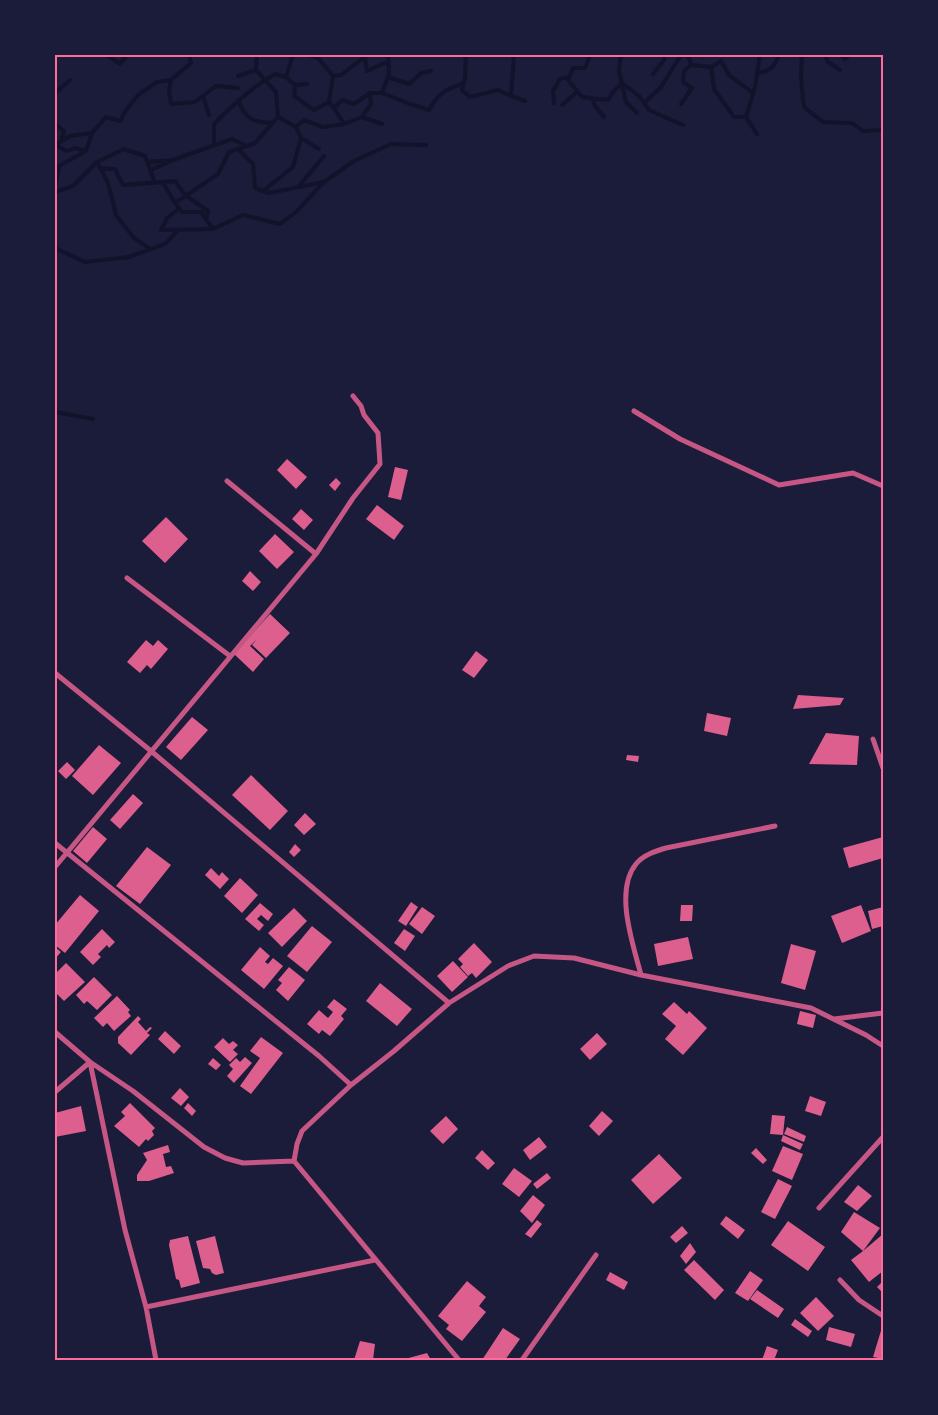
<svg xmlns="http://www.w3.org/2000/svg" width="938" height="1415" viewBox="0 0 938 1415" font-family="'DejaVu Sans',sans-serif">
  <rect width="100%" height="100%" fill="#1b1b3a"/>
  <g fill="none" stroke-linecap="round" stroke-linejoin="round">
    <path stroke="#12122b" stroke-width="4" d="M107,55L120,64L127,55
      M257,55L256,70L276,92L278,117
      M309,55L319,59L333,76L341,75L367,55
      M388,55L389,74L382,93L410,104L429,110C439,92 445,90 464,83
      M466,55L465,77L462,90L470,97L498,90L511,96
      M514,55L511,96L525,101
      M588,55L590,56L585,68H573L568,80L582,97L608,100L614,91L622,83L639,96L649,110L683,125
      M621,55L619,70L626,102L637,113
      M688,55L691,65L711,67L714,89L734,117H746L757,134
      M800,55L802,58L801,76L803,100L805,108L823,122L852,123L863,131L883,130
      M825,55L828,62L840,70
      M841,55L845,59L849,55
      M365,57L367,71L389,61
      M711,67L721,61L729,75L753,93
      M757,73C770,72 775,66 779,55
      M653,74L664,60L665,55
      M238,76L256,70
      M286,77L295,85L307,84
      M388,77L409,84L421,73L431,71
      M171,80L169,90L171,104L195,102L216,86L238,88
      M295,85L294,96L314,110L329,102L333,76
      M55,93L70,80
      M203,96L209,115
      M592,98L595,106L604,117
      M238,100C246,120 253,122 273,123
      M329,102L334,108L342,100L354,104L370,93
      M554,103L553,91L560,79L569,77
      M644,103L661,87L681,55
      M681,104L692,88L683,82L684,71L691,65
      M562,105L577,92
      M334,108L344,124
      M362,117L371,104L370,93H382
      M746,117L755,87L760,55
      M55,124L64,131L61,141
      M296,127L304,120L323,127L344,124L362,117L382,124
      M55,145L70,136L92,133
      M55,145L67,151L75,148L86,151
      M214,145V124C233,105 251,88 275,74L286,77L293,55
      M238,149L253,164L255,188L269,193L324,182
      M97,162L108,183L116,215L133,237L150,249
      M148,162L173,160L232,139L246,146
      M100,168L115,169L123,185L175,181L185,195L208,211L206,220
      M151,170L171,161
      M163,183L175,203L218,174L229,152L255,143L278,117L296,127L301,138L319,149
      M299,186L324,156
      M55,187L59,166L86,151L92,133L106,117L120,121L126,110L138,95L157,82L171,80L191,63L189,55
      M263,191L293,167L301,138
      M55,192L73,186L97,162L124,149L145,156L155,183
      M175,203L182,212H201L213,229
      M179,209L167,218L161,230L213,229L243,215L280,224L296,212L324,182L354,161L391,144L426,145
      M55,248L85,262L129,257L165,244L178,230
      M55,412L93,419"/>
  </g>
  <path fill="#dd5f8e" d="M287,459L307,477L296,489L277,470Z
    M395,467L408,470L401,500L388,497Z
    M336,478L341,483L335,491L329,485Z
    M377,505L404,526L394,540L366,519Z
    M301,509L313,520L304,530L292,519Z
    M166,517L188,539L165,563L142,541Z
    M275,534L294,552L277,569L259,551Z
    M250,571L261,582L253,591L242,581Z
    M270,614L290,633L266,658L252,645L257,639L250,646L264,659L253,672L234,654Z
    M146,640L153,646L158,640L168,649L151,669L147,665L140,673L127,662Z
    M476,651L488,660L474,678L462,670Z
    M798,695L844,698L840,705L793,709Z
    M707,713L731,718L727,736L704,731Z
    M192,717L208,730L181,760L166,747Z
    M826,733L859,736L857,765L809,764Z
    M99,745L121,763L93,795L72,776Z
    M627,755L639,756L638,762L626,760Z
    M67,762L75,770L66,779L58,771Z
    M251,775L288,811L270,830L232,795Z
    M133,794L143,803L120,829L110,820Z
    M305,813L316,824L304,835L294,825Z
    M93,827L107,839L87,863L73,851Z
    M883,837V858L849,868L843,848Z
    M295,844L301,850L294,857L289,852Z
    M147,847L171,865L140,904L116,886Z
    M211,868L219,876L222,872L229,879L220,889L205,875Z
    M240,878L258,895L242,913L224,896Z
    M80,895L99,911L65,953L55,945V925Z
    M411,902L418,907L406,926L398,921Z
    M260,903L273,914L268,921L261,915L257,919L264,925L259,931L245,919Z
    M681,905H693L692,921H680Z
    M861,905L871,931L842,943L831,916Z
    M422,907L435,916L422,934L409,924Z
    M883,907V926L872,929L868,911Z
    M294,908L307,921L282,947L268,933Z
    M312,926L332,942L307,972L287,956Z
    M102,929L115,942L109,948L107,945L98,954L101,957L93,965L80,952Z
    M404,929L415,936L405,951L394,943Z
    M688,937L693,959L658,966L654,944Z
    M474,943L492,962L476,978L472,973L468,976L460,967L463,964L458,959Z
    M791,944L816,951L805,990L781,983Z
    M55,947L61,952L55,959Z
    M260,947L270,956L265,962L268,964L273,958L283,966L264,989L241,970Z
    M453,961L468,977L452,992L437,976Z
    M66,963L85,982L64,1001L56,993L55,995V974Z
    M289,967L305,980L288,1001L276,990L282,983L278,980Z
    M94,977L112,995L97,1010L87,1001L84,1004L76,995Z
    M380,983L412,1009L397,1026L366,1001Z
    M117,996L130,1010L128,1012L131,1016L114,1031L107,1023L103,1027L94,1018Z
    M334,999L347,1009L341,1016L344,1019L330,1036L322,1030L319,1034L307,1024L319,1010L328,1018L333,1012L327,1007Z
    M674,1002L687,1014L689,1011L707,1028L683,1055L665,1039L676,1026L662,1014Z
    M800,1011L816,1015L813,1028L797,1024Z
    M138,1016L141,1019L138,1022L146,1031L150,1027L152,1028L147,1033L150,1035L131,1055L118,1043V1037Z
    M165,1031L181,1046L174,1054L158,1039Z
    M597,1033L607,1044L590,1060L580,1049Z
    M261,1037L283,1053L251,1094L240,1086L260,1058L250,1051Z
    M223,1038L229,1044L233,1041L238,1045L233,1050L238,1054L230,1062L214,1047Z
    M245,1057L252,1063L234,1083L227,1076L233,1069L229,1065L236,1058L240,1062Z
    M213,1058L221,1065L216,1070L208,1064Z
    M180,1088L189,1097L181,1106L171,1098Z
    M810,1096L826,1102L821,1116L805,1111Z
    M130,1103L155,1128L152,1131L154,1135L148,1141L146,1139L139,1147L114,1126L125,1116L121,1112Z
    M188,1103L196,1111L192,1116L184,1108Z
    M81,1106L86,1131L55,1137V1113Z
    M602,1111L613,1121L599,1136L589,1126Z
    M772,1115L785,1116L783,1135L770,1134Z
    M446,1116L458,1129L443,1144L430,1131Z
    M787,1127L806,1136L804,1142L784,1134Z
    M783,1135L803,1144L800,1150L781,1141Z
    M539,1137L547,1147L530,1160L523,1150Z
    M168,1145L170,1152L163,1154L166,1167L171,1166L174,1173L149,1181H137V1175L147,1160L143,1153Z
    M783,1146L803,1154L792,1180L772,1171Z
    M756,1148L767,1160L763,1164L751,1153Z
    M482,1150L495,1163L488,1170L475,1158Z
    M659,1154L682,1178L653,1204L631,1180Z
    M514,1168L532,1181L519,1197L502,1184Z
    M547,1173L551,1178L537,1189L533,1184Z
    M778,1179L792,1186L775,1219L761,1212Z
    M858,1185L872,1196L857,1211L844,1202Z
    M533,1195L545,1205L532,1223L520,1211Z
    M854,1212L880,1228L863,1251L883,1234V1271L869,1282L851,1260L863,1251L841,1232Z
    M726,1216L745,1230L738,1239L720,1224Z
    M537,1220L542,1224L531,1238L525,1234Z
    M788,1221L825,1247L808,1271L771,1245Z
    M682,1226L688,1233L676,1243L670,1237Z
    M188,1236L200,1283L181,1288L179,1280L176,1279L169,1245L170,1240Z
    M215,1236L224,1273L216,1275L212,1273L210,1269L203,1268L196,1241Z
    M690,1243L696,1252L686,1264L680,1256Z
    M694,1260L724,1290L715,1300L684,1270Z
    M750,1271L763,1280L748,1301L735,1293Z
    M610,1272L628,1282L624,1290L606,1280Z
    M467,1281L486,1297L479,1306L486,1312L462,1341L446,1329L449,1325L438,1316Z
    M883,1281V1293L877,1287Z
    M757,1290L784,1309L778,1318L750,1299Z
    M816,1297L834,1316L818,1331L800,1313Z
    M795,1319L812,1331L808,1337L791,1325Z
    M883,1324V1359L873,1357Z
    M829,1327L855,1334L851,1347L826,1340Z
    M503,1328L520,1339L505,1360H482Z
    M360,1341L375,1344L373,1360H354Z
    M767,1346L778,1350L774,1360H762Z
    M427,1353L431,1360H405V1359Z"/>
  <g fill="none" stroke-linecap="round" stroke-linejoin="round">
    <path stroke="#c65784" stroke-width="5" d="M634,411L680,439L779,485L853,473L883,486
      M227,481L316,554
      M127,578L230,656
      M55,673L151,751L449,1003
      M873,739L883,768
      M55,843L319,1056L351,1085
      M55,867L316,554L353,498L380,464L378,433L364,415L361,406L353,396
      M641,975C633,944 614,891 636,864C643,855 656,851 666,848L775,826
      M834,1019L883,1013
      M55,1032L90,1062L133,1091L204,1147L225,1158L243,1163L294,1161
      M55,1092L90,1062L125,1230L146,1307L156,1360
      M819,1208L883,1137
      M840,1280L859,1300L883,1316
      M146,1307L375,1260
      M459,1360L294,1161L297,1144L302,1131L351,1085L394,1051L449,1003L508,966L534,956L574,958L641,975L811,1008L866,1035L883,1046
      M522,1360L596,1255"/>
  </g>
  <rect width="938" height="1415" fill="none" stroke="#1b1b3a" stroke-width="112"/>
  <rect x="56" y="56" width="826" height="1303" fill="none" stroke="#ff6b9d" stroke-width="2"/>
</svg>
